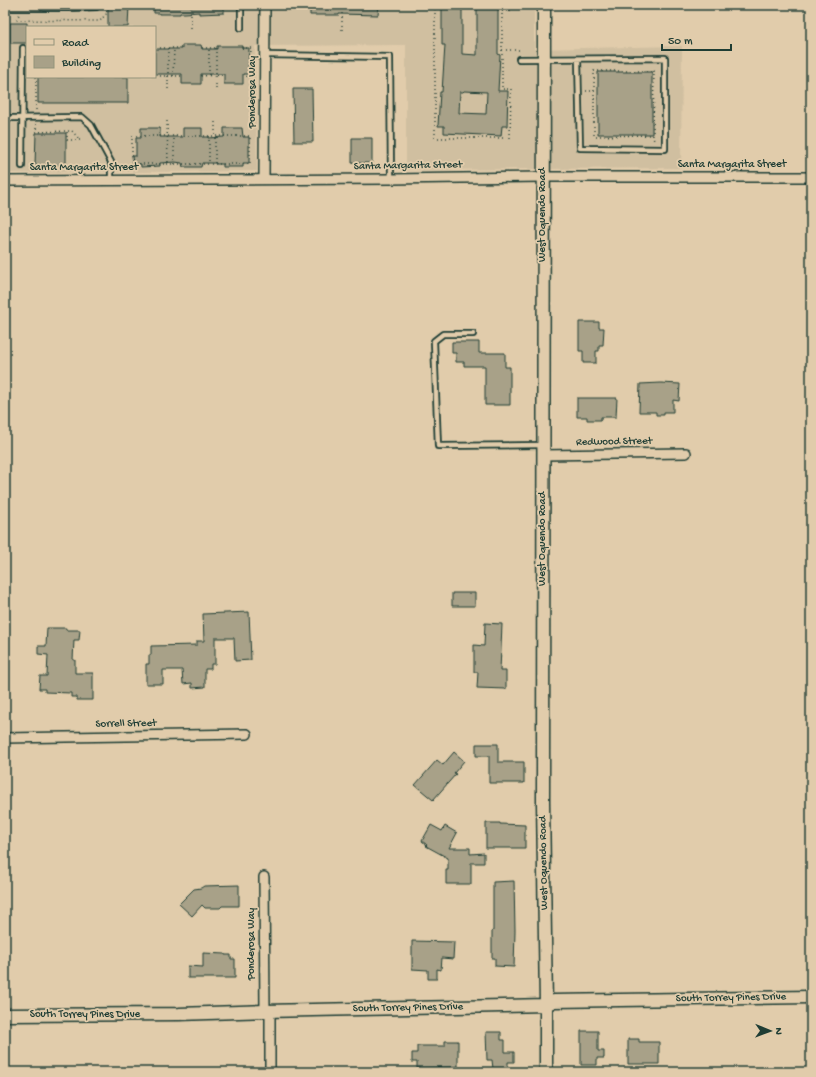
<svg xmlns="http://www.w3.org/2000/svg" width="816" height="1077" viewBox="0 0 816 1077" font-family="'Gochi Hand',sans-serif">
  <rect width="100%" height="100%" fill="#e1ccab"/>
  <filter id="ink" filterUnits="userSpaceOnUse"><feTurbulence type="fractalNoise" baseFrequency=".025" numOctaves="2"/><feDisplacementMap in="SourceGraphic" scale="8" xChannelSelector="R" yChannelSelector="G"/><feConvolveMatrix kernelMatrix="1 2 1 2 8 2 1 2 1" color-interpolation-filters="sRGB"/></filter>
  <g filter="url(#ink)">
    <path fill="#d0bfa0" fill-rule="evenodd" d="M5,5H534V49L682,46L681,168L406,170V45L255,46L257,171L5,173ZM27,27H155V77H27Z"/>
    <path fill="#a8a188" stroke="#1f3d34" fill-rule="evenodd" d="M108,5H129L128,27H108Z
      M154,5H224V13L199,14V12L185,13H180V14H159V13H154Z
      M310,5H379L378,15L339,14V15H310Z
      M442,5H458V9L462,8V54L477,55V8H486V5H498V54L500,55L498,91H508L507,126H502L501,136L444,133V126H438L440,92H442L445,45H442ZM464,91L487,92L486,114L459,113L460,92H463Z
      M10,23H27V43H10Z
      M182,45H201L202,49H217V46H242V48H249L248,74H243V84H224V74H201V84H182V74H155V49H182Z
      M598,72H652V134H598Z
      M38,77H128V103H38Z
      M293,89H312L313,142H294Z
      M141,128H160V137H183V128H202V137H208V138L224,137V128H242L243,137H249V163H243V167H223V164H216V163H202L201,167H183L182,163L175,162L160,163V166L141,167V164H133L132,156H136V138H141Z
      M36,133H66V165H35Z
      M352,138H372V163H352Z
      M579,322H599V328H604L603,345H599V351H596V363H583V351H579Z
      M452,342H479V353H505V367H510V405H485V366H464V362H456V353H452Z
      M661,383L680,384L679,401L673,400V412H664V415H656V412H639L640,384Z
      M577,398H617L616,417H601V420H587V417H577Z
      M452,593H475V606H452Z
      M249,612L251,660L235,661L234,638H215V664H211V669H205V687L192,688V683L183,684L182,670H163V684H146V664H149V655H151V646L197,645V641H204L203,614Z
      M485,623L502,624L500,671H506V689L477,688L478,672H474V645L484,646Z
      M47,628H66V630H80L79,640H74L73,660H75V673H93V700H77V697H71V693L45,692V689H39L40,676H47L48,655L38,654V646H46Z
      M476,744H498V762H524V783H489V756H476Z
      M454,752L464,761L454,773L456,774L433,800L415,785L437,760L443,765Z
      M486,823H500V824L525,825V848H486Z
      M431,825L442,831L445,826L457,833L449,848H470V854L484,853V863H471V884H446V870H448V858L426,846L427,845L422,841Z
      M514,881L515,931L514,967L495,966V958H492V931H493V882Z
      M239,885V906H222L220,908H205L202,905L192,916L179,904L194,889L201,888L204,886Z
      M412,941L454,942L453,959L442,958L441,970L437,969V979H428V970L412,969Z
      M203,953L225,954V955H231V959H235V978H188V966L203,967Z
      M581,1031H598V1051H604V1058H597V1065H581Z
      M486,1032H501V1040H505V1052H514V1062H508V1069H493L492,1060H487Z
      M628,1039H639V1042H659V1064H628Z
      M445,1041H458V1067L417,1068V1062H412V1053H417V1046H445Z"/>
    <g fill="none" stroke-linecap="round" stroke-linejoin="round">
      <defs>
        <path id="service" d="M241,5V28
          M5,8H68L69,5
          M68,8L96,7V5
          M265,55L390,57L391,179
          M519,59L665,58V149L580,148L578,59
          M5,118L82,117L91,125L111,162V180
          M22,166L23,48
          M473,334H443L434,341L438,446L543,445"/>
        <path id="minor" d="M264,179L265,5
          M5,181L391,179L543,177H811
          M543,455L686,453
          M5,738L247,734
          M264,877L265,1011
          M270,1011V1072"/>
        <path id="tertiary" d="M544,5L543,802L546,1005V1072
          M5,1015L179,1014L265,1011L546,1005L554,1001L811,997"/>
      </defs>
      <use href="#service" stroke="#1f3d34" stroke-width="8"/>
      <use href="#minor" stroke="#1f3d34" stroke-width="12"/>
      <use href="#tertiary" stroke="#1f3d34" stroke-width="15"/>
      <path stroke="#1f3d34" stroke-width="1.5" stroke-dasharray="1 3" stroke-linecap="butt" d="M435,5V138H510L511,89H502V11H510V5
        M19,15L15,20L100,21L106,14V5
        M191,28V5
        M342,30V5
        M160,48H182
        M202,48H216
        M242,48H251L250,76H243
        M502,50H519
        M209,75V48
        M160,76H182
        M173,76L174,48
        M201,76L224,75
        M36,77V111
        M168,89V48
        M216,89V48H217
        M586,91H594
        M167,121L168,164
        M215,122V164
        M36,124V132L67,131V140H80L72,131H67
        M653,135L594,136V71H654L653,135L654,142
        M132,136H250V164H132Z
        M209,136V164
        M174,164V136"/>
      <use href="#service" stroke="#e1ccab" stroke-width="4.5"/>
      <use href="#minor" stroke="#e1ccab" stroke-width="9"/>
      <use href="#tertiary" stroke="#e1ccab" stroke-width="12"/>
    </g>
  </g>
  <g text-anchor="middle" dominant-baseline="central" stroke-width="3.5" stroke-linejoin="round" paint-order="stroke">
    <g font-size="11" fill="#1f3d34" stroke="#e1ccab">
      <text transform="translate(253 92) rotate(-90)">Ponderosa Way</text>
      <text x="732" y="165">Santa Margarita Street</text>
      <text transform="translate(408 166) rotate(-1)">Santa Margarita Street</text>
      <text x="84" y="168">Santa Margarita Street</text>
      <text transform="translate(543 215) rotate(-90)">West Oquendo Road</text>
      <text transform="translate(614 442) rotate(-1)">Redwood Street</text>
      <text transform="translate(543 539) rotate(-90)">West Oquendo Road</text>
      <text transform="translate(126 724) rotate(-1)">Sorrell Street</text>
      <text transform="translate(544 863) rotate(-91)">West Oquendo Road</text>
      <text transform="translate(252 944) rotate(-90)">Ponderosa Way</text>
      <text transform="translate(731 998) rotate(-1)">South Torrey Pines Drive</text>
      <text transform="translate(408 1008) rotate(-1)">South Torrey Pines Drive</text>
      <text x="85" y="1015">South Torrey Pines Drive</text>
    </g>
  </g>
  <rect width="816" height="1077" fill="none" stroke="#e1ccab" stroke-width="20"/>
  <rect x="10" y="10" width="796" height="1057" fill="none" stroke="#1f3d34" stroke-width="1.5" filter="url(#ink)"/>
  <rect x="26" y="26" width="130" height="52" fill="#e1ccab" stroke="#93937b"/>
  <rect x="34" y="39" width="20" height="6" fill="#e1ccab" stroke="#93937b"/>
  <text x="62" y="46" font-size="12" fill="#1f3d34">Road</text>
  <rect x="34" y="56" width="20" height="12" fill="#a8a188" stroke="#93937b"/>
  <text x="62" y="66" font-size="12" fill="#1f3d34">Building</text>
  <g transform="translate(770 1031) rotate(91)" stroke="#e1ccab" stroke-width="3" paint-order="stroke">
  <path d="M0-3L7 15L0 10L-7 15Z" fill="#1f3d34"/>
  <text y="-6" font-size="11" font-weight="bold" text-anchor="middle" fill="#1f3d34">N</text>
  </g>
  <path d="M662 44v6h69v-6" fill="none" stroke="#1f3d34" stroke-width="2"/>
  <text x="668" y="44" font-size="12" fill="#1f3d34" stroke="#e1ccab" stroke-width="3" paint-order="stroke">50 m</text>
</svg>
